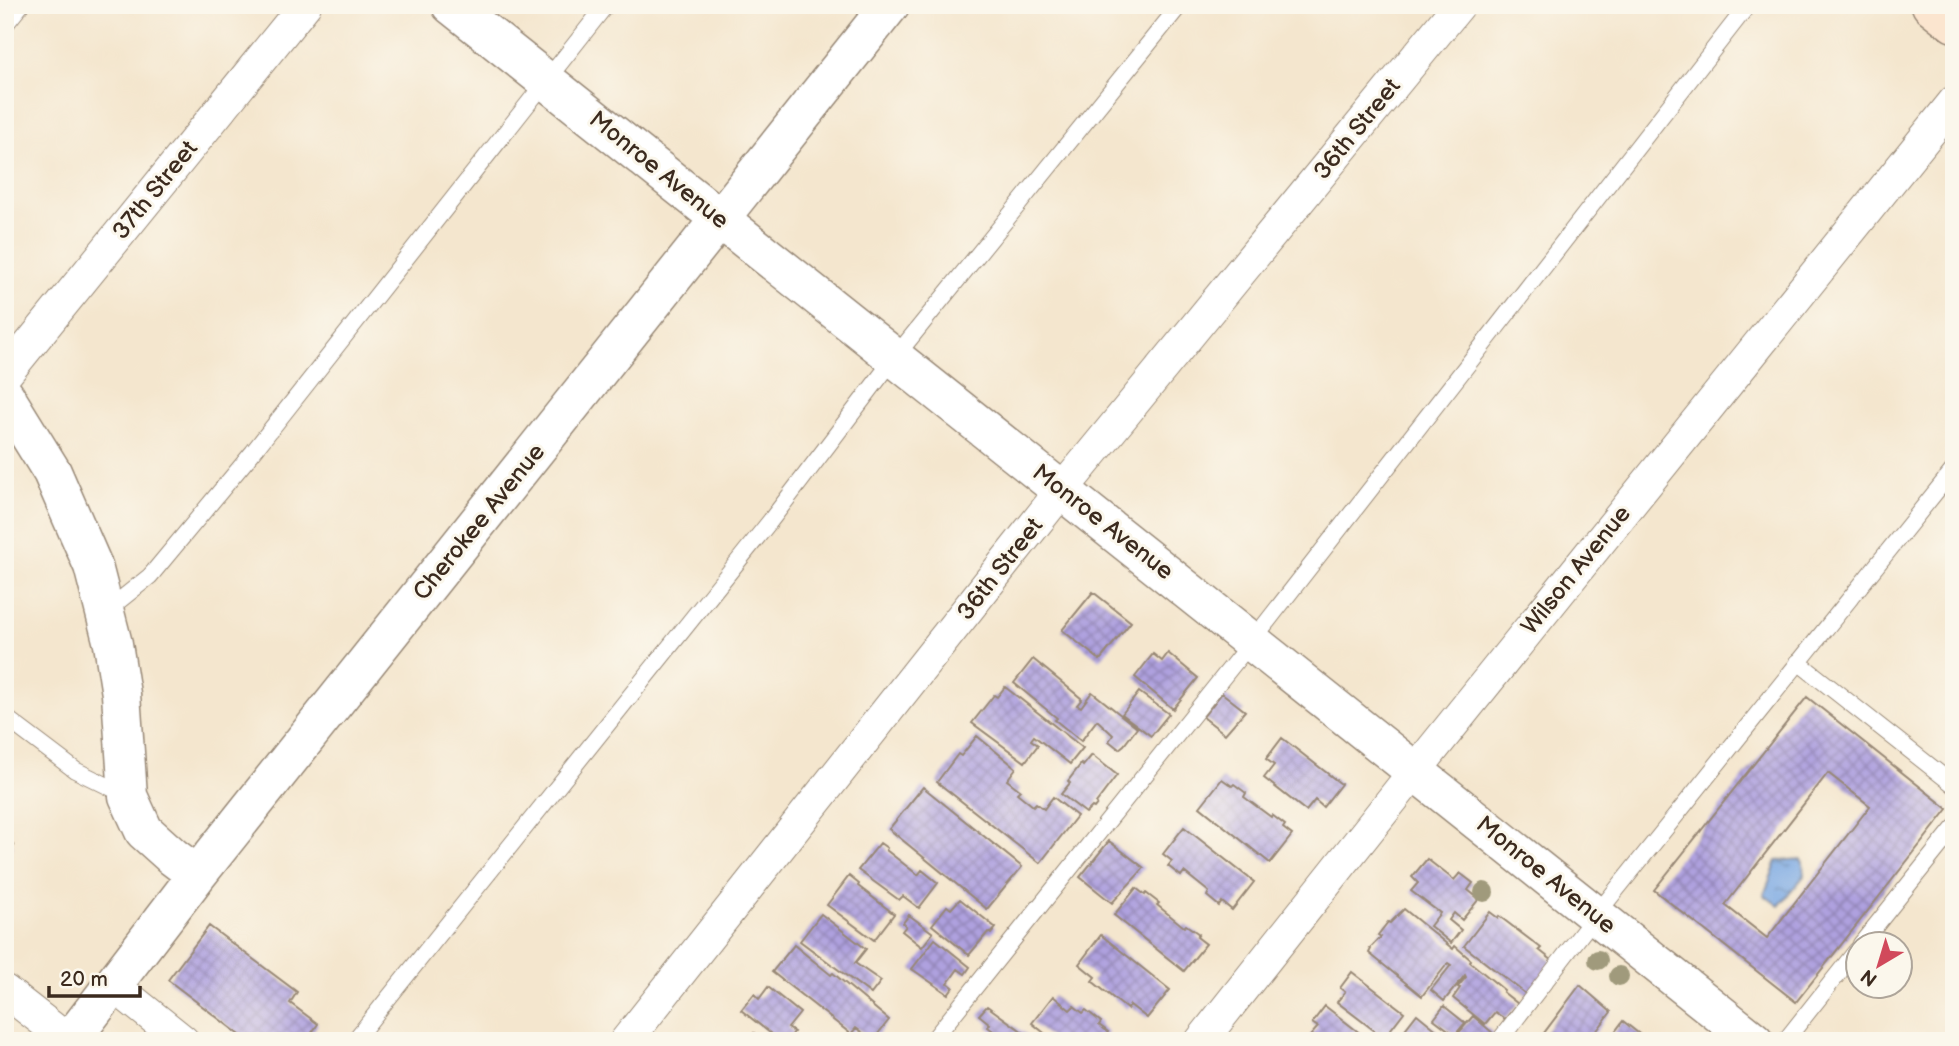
<svg xmlns="http://www.w3.org/2000/svg" width="1959" height="1046" viewBox="0 0 1959 1046" font-family="'Balsamiq Sans',sans-serif">
  <defs>
    <pattern id="water-ripples" width="26" height="14" patternUnits="userSpaceOnUse" patternTransform="scale(1.75)"><rect width="26" height="14" fill="#7aa8e3"/><path d="M2 4q2-2 4 0t4 0M15 11q2-2 4 0t4 0" fill="none" stroke="#6589b7"/></pattern>
    <pattern id="building-cross-hatch" width="8" height="8" patternUnits="userSpaceOnUse" patternTransform="scale(1.75)"><rect width="8" height="8" fill="#afa1df"/><path d="M0 0l8 8M0 8l8-8" fill="none" stroke="#9083b4"/></pattern>
  </defs>
  <rect width="100%" height="100%" fill="#fbf7ec"/>
  <filter id="ink" filterUnits="userSpaceOnUse"><feTurbulence type="fractalNoise" baseFrequency=".0143" numOctaves="2"/><feDisplacementMap in="SourceGraphic" scale="14" xChannelSelector="R" yChannelSelector="G"/><feConvolveMatrix kernelMatrix="1 2 1 2 8 2 1 2 1" color-interpolation-filters="sRGB"/></filter>
  <filter id="wash" filterUnits="userSpaceOnUse"><feTurbulence type="fractalNoise" baseFrequency=".00686" numOctaves="4" result="noise"/><feDisplacementMap in="SourceGraphic" scale="28" xChannelSelector="R" yChannelSelector="G"/><feGaussianBlur stdDeviation="1.57" result="paint"/><feColorMatrix in="noise" values="0 0 0 0 0 0 0 0 0 0 0 0 0 0 0 0 0 1.4 0 .05"/><feComposite in="paint" operator="in"/></filter>
  <g filter="url(#wash)">
    <rect width="100%" height="100%" fill="#f4e6ce"/>
    <path fill="url(#water-ripples)" stroke="#5a6980" stroke-width="2" d="M1801,859L1803,862L1804,876L1779,906L1764,895L1777,861Z"/>
    <g id="blocks">
      <path fill="url(#building-cross-hatch)" fill-rule="evenodd" d="M1093,592L1131,622L1100,660L1062,630Z
        M1168,653L1198,678L1173,709L1135,677L1153,654L1162,661Z
        M1033,659L1082,699L1077,705L1081,707L1092,692L1137,728L1124,745L1119,749L1109,741L1113,735L1097,720L1081,741L1055,720L1057,718L1014,683Z
        M1005,687L1083,748L1070,764L1034,736L1031,740L1038,745L1025,762L972,723L994,695L997,697Z
        M1139,692L1169,714L1151,736L1122,714Z
        M1222,693L1245,711L1225,734L1203,717Z
        M1807,697L1948,809L1796,1002L1654,890ZM1828,773L1870,806L1767,938L1725,905Z
        M977,736L1016,768L1007,780L1020,790L1017,793L1033,806L1036,803L1044,809L1053,797L1077,816L1040,863L937,782L958,754L961,756Z
        M1282,738L1341,784L1323,807L1315,800L1306,811L1264,778L1274,765L1266,759Z
        M1092,755L1117,775L1096,803L1097,804L1094,808L1092,807L1086,813L1061,794L1070,783L1068,781L1081,764L1083,766Z
        M1222,779L1232,786L1234,784L1246,793L1244,797L1271,817L1272,815L1285,825L1283,828L1292,835L1270,863L1200,807Z
        M923,787L1022,867L987,909L889,829Z
        M1184,827L1254,882L1232,910L1222,902L1219,906L1207,896L1209,892L1184,872L1181,876L1168,866L1172,861L1163,854Z
        M5,839L14,846L5,856Z
        M1109,841L1144,868L1112,903L1080,877Z
        M880,843L887,848L886,850L918,875L922,870L938,883L919,908L903,896L899,900L858,870Z
        M1427,859L1454,880L1460,873L1473,883L1468,890L1479,899L1462,920L1454,913L1449,920L1461,930L1451,943L1430,926L1440,913L1411,891L1418,883L1412,877Z
        M849,876L859,884L858,886L894,914L874,940L827,905Z
        M1136,888L1145,895L1146,893L1159,903L1157,905L1184,927L1186,925L1199,934L1197,937L1206,944L1184,971L1114,915Z
        M960,899L996,928L991,934L988,932L969,955L932,925L947,906L951,909Z
        M1404,909L1453,949L1455,946L1471,960L1470,962L1504,990L1503,992L1518,1004L1505,1019L1495,1012L1485,1024L1453,998L1460,988L1458,987L1466,977L1465,975L1444,1001L1431,990L1451,965L1448,963L1422,996L1369,953L1371,949L1370,948L1381,937L1378,935L1388,922L1390,923Z
        M1490,912L1498,918L1499,916L1541,948L1539,950L1553,961L1527,995L1464,946Z
        M821,914L866,949L855,963L881,981L871,994L800,941Z
        M909,915L933,933L922,947L902,931L906,926L903,923Z
        M209,926L297,992L290,1003L318,1024L306,1041H248L168,980Z
        M1101,935L1170,990L1147,1018L1130,1005L1127,1009L1092,981L1095,977L1079,964Z
        M935,939L970,967L965,974L958,969L948,983L953,987L948,994L912,969Z
        M794,945L831,975L833,973L889,1020L873,1040L856,1028L851,1034L772,972Z
        M1352,972L1404,1012L1384,1038L1337,1002L1345,992L1340,988Z
        M1580,985L1611,1012L1589,1041H1538Z
        M768,987L800,1013L788,1028L794,1032L787,1041H780L741,1010L754,994L759,999Z
        M1053,996L1070,1010L1074,1006L1083,1013L1086,1010L1101,1022L1099,1025L1108,1032L1105,1036L1111,1041H1054L1032,1023Z
        M987,1006L1027,1035L1023,1041H1006L988,1027L990,1024L979,1015Z
        M1325,1006L1370,1041H1317L1310,1036L1318,1027L1312,1023Z
        M1444,1006L1465,1023L1455,1035L1434,1019Z
        M1417,1014L1450,1041H1396Z
        M1473,1016L1494,1034L1488,1041H1461L1456,1036Z
        M1623,1021L1648,1041H1608Z
        M754,1033L763,1041H748Z"/>
    </g>
  </g>
  <g filter="url(#ink)">
    <use href="#blocks" fill-opacity="0" stroke="#988876" stroke-width="2"/>
    <g fill="none" stroke-linecap="round" stroke-linejoin="round">
      <defs>
        <path id="service" d="M5,25L21,5
          M105,612L150,576L253,452L606,5
          M1798,662L1954,785
          M5,717L75,770L126,795
          M1861,944L1954,828
          M354,1041L771,520L895,357L1180,5
          M932,1041L1252,641L1748,5
          M1499,1041L1596,915L1954,469
          M1785,1041L1857,950"/>
        <path id="minor" d="M5,375L305,5
          M113,985L183,1041
          M5,991L69,1041
          M626,1041L1062,490L1459,5
          M1201,1041L1415,771L1954,102"/>
        <path id="tertiary" d="M451,5L1754,1041
          M5,396L52,472L93,566L113,644L121,694L128,796L144,831L173,857L197,875
          M70,1041L197,875L890,5"/>
        <path id="secondary" d="M1931,5L1954,23"/>
      </defs>
      <use href="#service" stroke="#988876" stroke-width="18"/>
      <use href="#minor" stroke="#988876" stroke-width="34"/>
      <use href="#tertiary" stroke="#988876" stroke-width="41"/>
      <use href="#secondary" stroke="#988876" stroke-width="41"/>
      <use href="#service" stroke="#fff" stroke-width="16"/>
      <use href="#minor" stroke="#fff" stroke-width="32"/>
      <use href="#tertiary" stroke="#fff" stroke-width="38"/>
      <use href="#secondary" stroke="#fbe5cf" stroke-width="38"/>
    </g>
    <g fill="#a09a7c">
      <circle cx="1484" cy="892" r="10"/>
      <circle cx="1598" cy="960" r="10"/>
      <circle cx="1619" cy="976" r="10"/>
    </g>
  </g>
  <g text-anchor="middle" dominant-baseline="central" stroke-width="6" stroke-linejoin="round" paint-order="stroke">
    <g font-size="24" fill="#3b2a1e" stroke="#fbf7ec">
      <text transform="translate(1357 129) rotate(-51)">36th Street</text>
      <text transform="translate(659 170) rotate(39)">Monroe Avenue</text>
      <text transform="translate(155 190) rotate(-51)">37th Street</text>
      <text transform="translate(479 522) rotate(-51)">Cherokee Avenue</text>
      <text transform="translate(1103 522) rotate(38)">Monroe Avenue</text>
      <text transform="translate(1000 569) rotate(-52)">36th Street</text>
      <text transform="translate(1576 570) rotate(-51)">Wilson Avenue</text>
      <text transform="translate(1546 875) rotate(39)">Monroe Avenue</text>
    </g>
  </g>
  <rect width="1959" height="1046" fill="none" stroke="#fbf7ec" stroke-width="28"/>
  <g transform="translate(1879 965) rotate(218)"><circle r="33" fill="#fbf7ec" stroke="#aea59a" stroke-width="2"/>
  <path d="M0-5L12 26L0 18L-12 26Z" fill="#d1495b"/>
  <text y="-10" font-size="19" font-weight="bold" text-anchor="middle" fill="#3b2a1e">N</text>
  </g>
  <path d="M49 986v10h91v-10" fill="none" stroke="#3b2a1e" stroke-width="3.5"/>
  <text x="60" y="986" font-size="21" fill="#3b2a1e" stroke="#fbf7ec" stroke-width="5" paint-order="stroke">20 m</text>
</svg>
